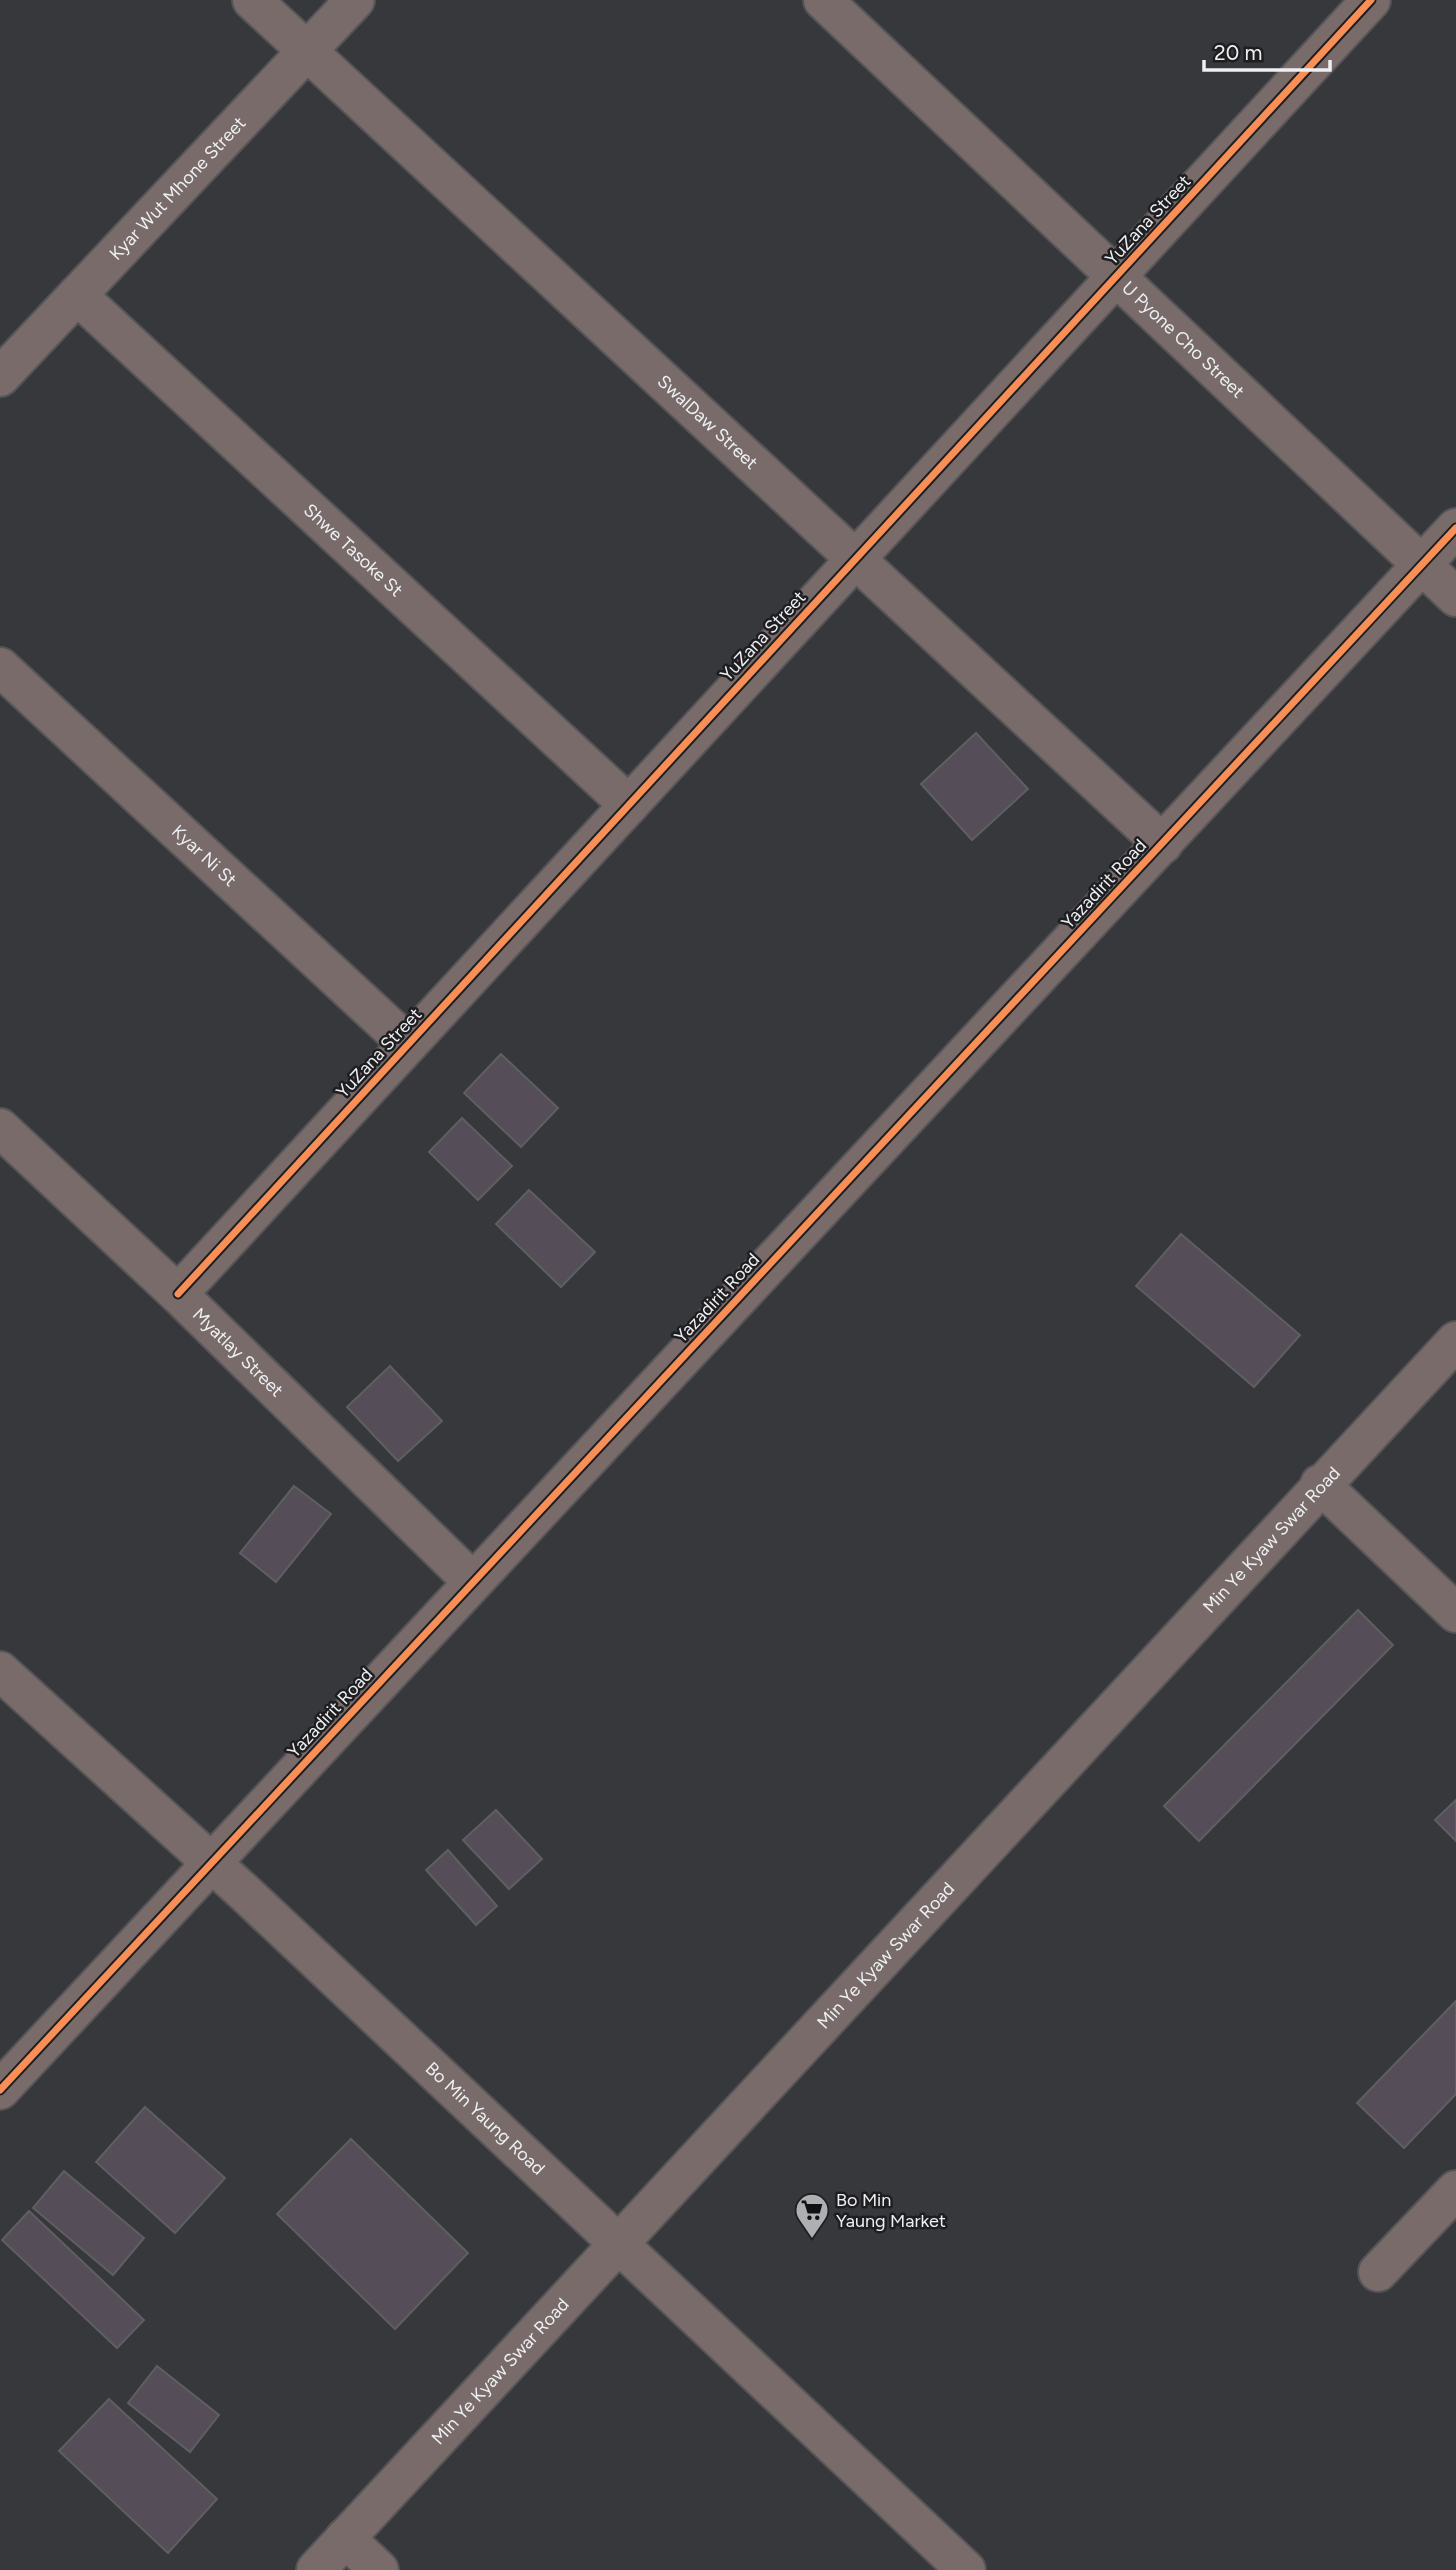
<svg xmlns="http://www.w3.org/2000/svg" width="1456" height="2570" viewBox="0 0 1456 2570" font-family="Figtree,sans-serif">
  <rect width="100%" height="100%" fill="#37383b"/>
  <path fill="#554d57" stroke="#5f5f61" stroke-width="2" d="M976,733L1028,789L972,840L921,784Z
    M501,1054L558,1108L521,1147L464,1093Z
    M462,1118L512,1166L478,1200L429,1152Z
    M529,1190L595,1252L561,1287L496,1224Z
    M1181,1234L1300,1335L1254,1387L1136,1286Z
    M390,1366L442,1421L398,1461L347,1407Z
    M294,1486L331,1514L276,1582L240,1553Z
    M1358,1610L1393,1645L1199,1841L1164,1806Z
    M1456,1800V1841L1435,1820Z
    M496,1810L542,1859L509,1889L463,1840Z
    M448,1850L497,1906L476,1925L426,1870Z
    M1456,2001V2094L1404,2148L1357,2103Z
    M145,2107L225,2178L175,2233L96,2162Z
    M351,2139L468,2253L395,2329L277,2214Z
    M64,2171L144,2238L113,2275L33,2208Z
    M29,2211L144,2320L117,2348L2,2240Z
    M157,2366L219,2415L190,2452L128,2403Z
    M109,2399L217,2499L168,2553L59,2451Z"/>
  <g fill="none" stroke-linecap="round" stroke-linejoin="round">
    <defs>
      <g id="minor">
        <path id="s1" d="M252,0L1163,844"/>
        <path id="s2" d="M823,0L1456,597"/>
        <path id="s3" d="M77,295L629,805"/>
        <path id="s4" d="M0,377L355,0"/>
        <path id="s5" d="M0,667L408,1044"/>
        <path id="s6" d="M0,1128L178,1294L473,1582"/>
        <path d="M178,1294L1371,0"/>
        <path d="M1320,1484L1456,1613"/>
        <path id="s7" d="M0,1671L246,1894L966,2570"/>
        <path d="M0,2090L1456,528"/>
        <path d="M1378,2272L1456,2190"/>
        <path d="M345,2538L379,2570"/>
        <path id="s8" d="M316,2570L1456,1341"/>
      </g>
    </defs>
    <use href="#minor" stroke="#555558" stroke-width="42"/>
    <use href="#minor" stroke="#786b69" stroke-width="38"/>
    <defs>
      <path id="cycleway" d="M178,1294L1371,0
        M0,2090L1456,528"/>
    </defs>
    <use href="#cycleway" stroke="#1e1e21" stroke-width="11"/>
    <use href="#cycleway" stroke="#f78f57" stroke-width="7"/>
  </g>
  <defs>
    <symbol id="supermarket-pin" viewBox="-11 -11 22 30"><path d="M0 17L-7.5 6A9.5 9.5 0 1 1 7.5 6Z" fill="#adafb3" stroke="#1e1e21"/><path d="M-6-5.5h2.5l.6 2H6L4.5 2H-2.5L-4.4-4H-6ZM-1.5 3.2a1.3 1.3 0 1 0 .1 0ZM3 3.2a1.3 1.3 0 1 0 .1 0Z" fill="#111"/></symbol>
  </defs>
  <g fill-rule="evenodd">
    <use href="#supermarket-pin" x="793" y="2191" width="38" height="52"/>
  </g>
  <g text-anchor="middle" dominant-baseline="central" stroke-width="5" stroke-linejoin="round" paint-order="stroke">
    <g font-size="18" fill="#edeff3" stroke="#1e1e21">
      <text stroke="none"><textPath href="#s4" startOffset="259">Kyar Wut Mhone Street</textPath></text>
      <text transform="translate(1148 220) rotate(-47)">YuZana Street</text>
      <text stroke="none"><textPath href="#s2" startOffset="495">U Pyone Cho Street</textPath></text>
      <text stroke="none"><textPath href="#s1" startOffset="621">SwalDaw Street</textPath></text>
      <text stroke="none"><textPath href="#s3" startOffset="376">Shwe Tasoke St</textPath></text>
      <text transform="translate(763 636) rotate(-47)">YuZana Street</text>
      <text stroke="none"><textPath href="#s5" startOffset="278">Kyar Ni St</textPath></text>
      <text transform="translate(1104 884) rotate(-47)">Yazadirit Road</text>
      <text transform="translate(379 1053) rotate(-47)">YuZana Street</text>
      <text transform="translate(717 1298) rotate(-47)">Yazadirit Road</text>
      <text stroke="none"><textPath href="#s6" startOffset="327">Myatlay Street</textPath></text>
      <text stroke="none"><textPath href="#s8" startOffset="1405">Min Ye Kyaw Swar Road</textPath></text>
      <text transform="translate(330 1713) rotate(-47)">Yazadirit Road</text>
      <text stroke="none"><textPath href="#s8" startOffset="838">Min Ye Kyaw Swar Road</textPath></text>
      <text stroke="none"><textPath href="#s7" startOffset="660">Bo Min Yaung Road</textPath></text>
      <text stroke="none"><textPath href="#s8" startOffset="271">Min Ye Kyaw Swar Road</textPath></text>
    </g>
    <g font-size="18" fill="#edeff3" stroke="#1e1e21" text-anchor="start">
      <text x="836" y="2200">Bo Min<tspan x="836" dy="21">Yaung Market</tspan></text>
    </g>
  </g>
  <path d="M1204 60v10h126v-10" fill="none" stroke="#edeff3" stroke-width="3.5"/>
  <text x="1214" y="60" font-size="21" fill="#edeff3" stroke="#1e1e21" stroke-width="5" paint-order="stroke">20 m</text>
</svg>
